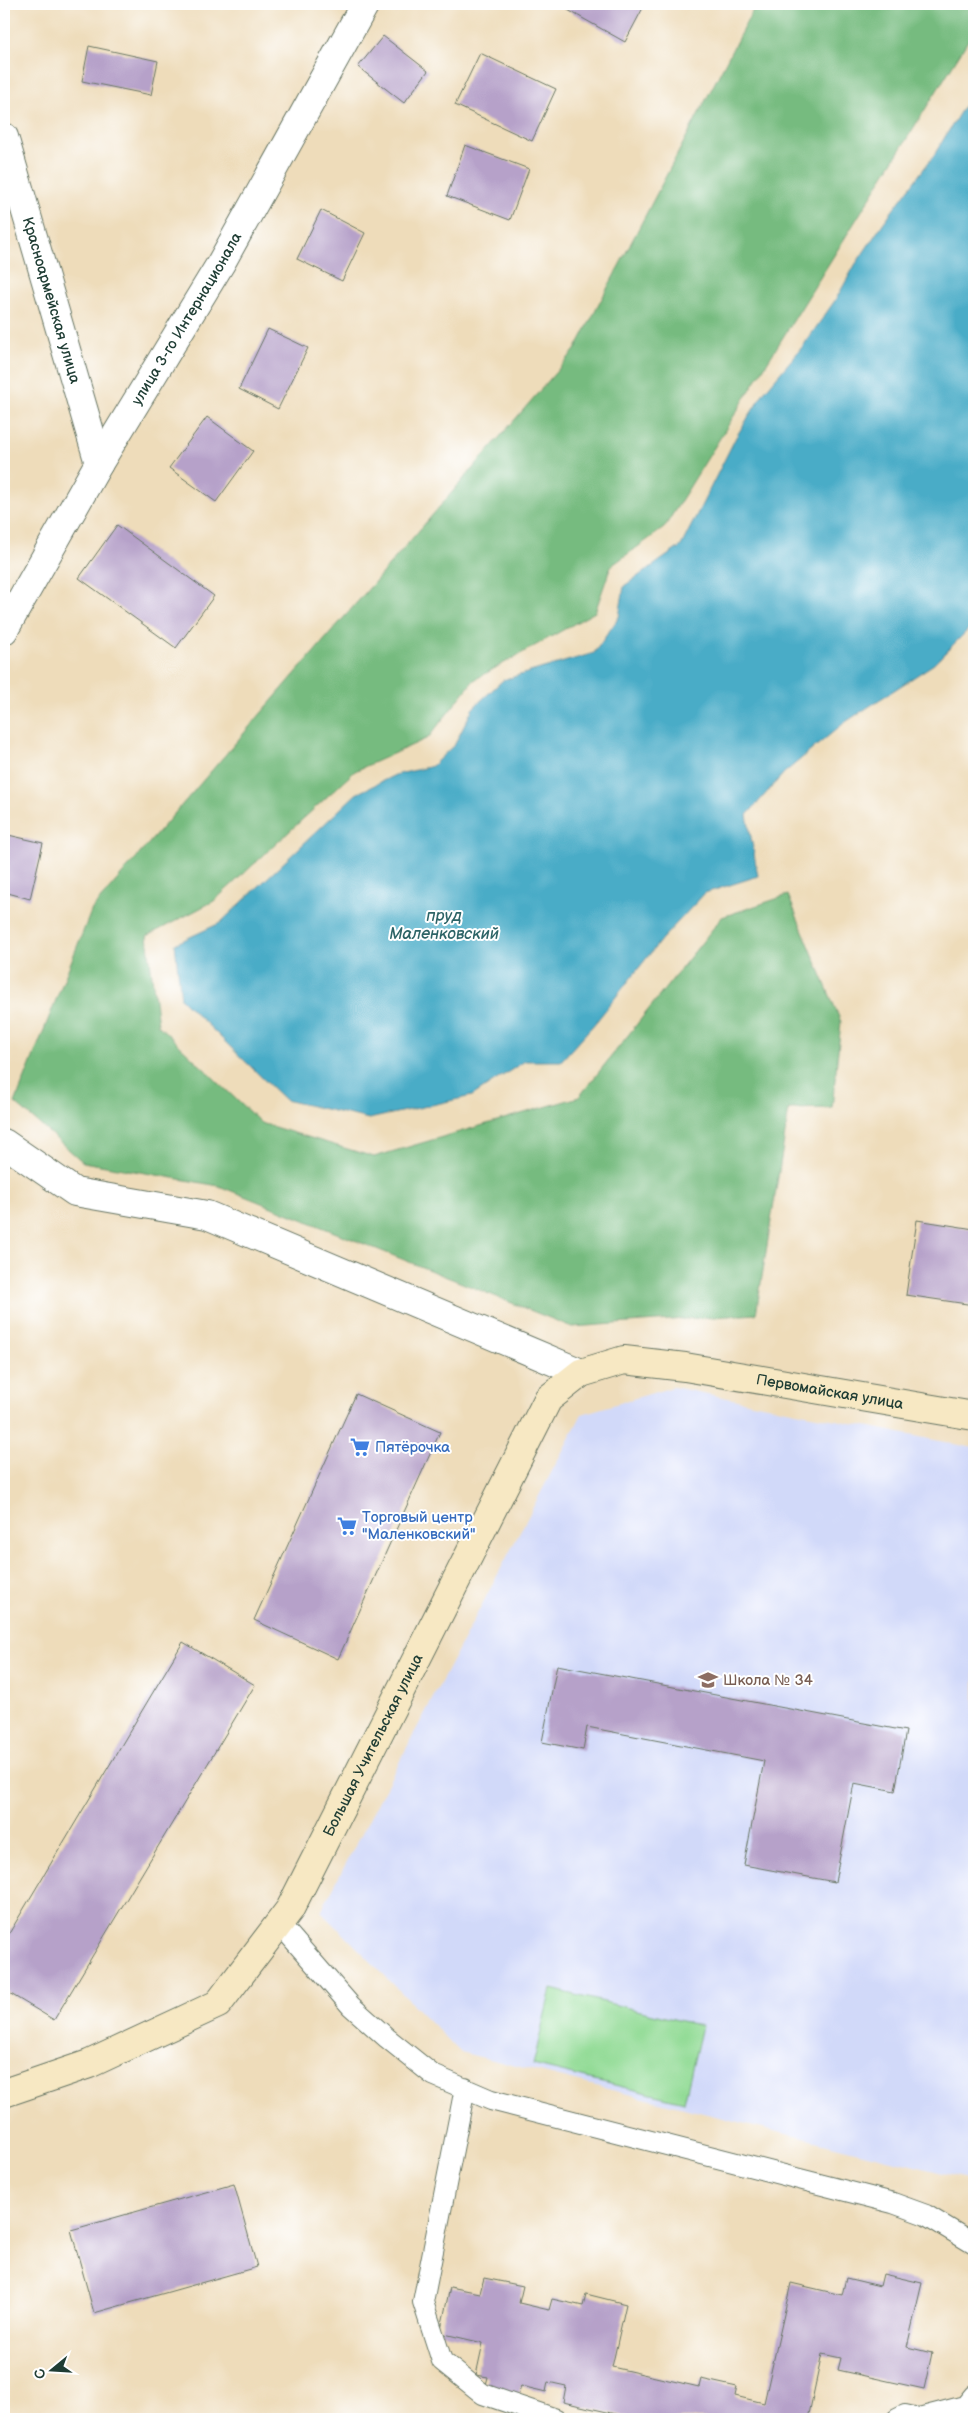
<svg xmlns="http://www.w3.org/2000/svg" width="978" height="2423" viewBox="0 0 978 2423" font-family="'Balsamiq Sans',sans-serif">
  <rect width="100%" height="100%" fill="#fff"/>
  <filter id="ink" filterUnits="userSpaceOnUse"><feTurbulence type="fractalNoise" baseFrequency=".02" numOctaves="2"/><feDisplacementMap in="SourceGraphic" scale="10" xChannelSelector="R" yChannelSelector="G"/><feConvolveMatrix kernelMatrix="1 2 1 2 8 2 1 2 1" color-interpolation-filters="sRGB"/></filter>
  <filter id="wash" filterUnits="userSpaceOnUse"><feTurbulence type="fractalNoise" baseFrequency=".0096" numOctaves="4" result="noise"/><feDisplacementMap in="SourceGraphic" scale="20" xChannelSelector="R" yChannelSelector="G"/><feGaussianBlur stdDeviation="1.12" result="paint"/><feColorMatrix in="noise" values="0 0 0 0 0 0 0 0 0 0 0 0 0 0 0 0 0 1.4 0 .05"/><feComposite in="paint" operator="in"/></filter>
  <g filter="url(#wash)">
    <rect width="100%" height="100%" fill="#eedcba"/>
    <path fill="#d1d9f9" d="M673,1387L974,1448V2191L967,2179L460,2052L321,1911L582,1414Z"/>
    <path fill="#93db96" stroke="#598c65" d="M551,1989L702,2026L684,2102L533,2065Z"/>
    <path fill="#76bb7f" stroke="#4a7c5a" d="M756,4H974V31L664,528L611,566L595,612L474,680L428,738L355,771L214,901L147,936L158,1025L261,1123L374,1157L579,1097L722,917L788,895L841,1022L832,1108L789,1109L756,1314L572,1327L219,1186L83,1162L15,1103L92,909L575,350Z"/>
    <path fill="#48acc7" stroke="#34747e" d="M974,89V624L934,664L844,723L784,773L747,815L758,876L705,893L661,940L596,1022L561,1061H525L472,1096L369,1119L285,1100L181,999L175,944L220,923L356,794L395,775L432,766L455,744L473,708L503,680L594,653L619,617L624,586L681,546L736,437L764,392L803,346L836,299L855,265L884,222L934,155Z"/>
    <g id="blocks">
      <path fill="#b6a1c9" d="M569,4H645L625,42L566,9Z
        M383,36L428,71L404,103L358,67Z
        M89,46L158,61L151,95L82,81Z
        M480,53L556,89L532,141L455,105Z
        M465,145L529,169L510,220L447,196Z
        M321,210L365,233L342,281L297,259Z
        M268,329L308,348L278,409L239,389Z
        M207,417L253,451L216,502L169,468Z
        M117,525L214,596L176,648L79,578Z
        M4,834L43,843L30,899L4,892Z
        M917,1220L974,1229V1305L906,1295Z
        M356,1394L440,1432L338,1659L254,1620Z
        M183,1642L255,1685L54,2020L4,1990V1942Z
        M557,1665L906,1731L895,1791L854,1783L835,1882L744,1865L764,1761L587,1727L583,1750L542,1742Z
        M234,2184L257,2267L94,2313L71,2230Z
        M883,2274L922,2283L907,2347L932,2353L924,2389L838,2370L841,2358L822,2354L808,2419H638L563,2402L566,2386L548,2382L546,2392L521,2386L517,2401L484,2393L488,2377L476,2375L483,2343L440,2333L450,2287L480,2293L484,2278L523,2286L519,2303L549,2310L552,2299L583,2306L586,2294L626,2304L612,2367L699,2387L701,2379L737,2387L735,2396L764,2403L791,2283L842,2295L846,2278L880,2286Z"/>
    </g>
  </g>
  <g filter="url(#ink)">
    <use href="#blocks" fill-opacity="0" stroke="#677563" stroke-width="1"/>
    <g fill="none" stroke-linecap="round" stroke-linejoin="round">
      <defs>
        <path id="service" d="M279,1923L351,2006L387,2038L433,2075L491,2100L893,2203L926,2215L974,2244
          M465,2088L423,2302L442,2361L483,2394L556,2419
          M897,2419L905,2415L919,2418L965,2406L974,2395"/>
        <g id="minor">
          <path id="s1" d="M4,137L99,463"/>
          <path id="s2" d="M4,630L99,463L221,263L365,4"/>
          <path d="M4,1143L75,1192L207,1215L581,1373"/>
        </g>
        <g id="secondary">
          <path id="s3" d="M4,2093L89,2064L218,2004L290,1909L548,1399L581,1373L624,1360L685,1367L974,1416"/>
        </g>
      </defs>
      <use href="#service" stroke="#677563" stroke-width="22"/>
      <use href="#minor" stroke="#677563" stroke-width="30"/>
      <use href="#secondary" stroke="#677563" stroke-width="30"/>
      <use href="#service" stroke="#fff" stroke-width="20"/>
      <use href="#minor" stroke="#fff" stroke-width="28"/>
      <use href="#secondary" stroke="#f7e8c3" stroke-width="28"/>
    </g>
  </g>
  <defs>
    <symbol id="supermarket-bare" viewBox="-9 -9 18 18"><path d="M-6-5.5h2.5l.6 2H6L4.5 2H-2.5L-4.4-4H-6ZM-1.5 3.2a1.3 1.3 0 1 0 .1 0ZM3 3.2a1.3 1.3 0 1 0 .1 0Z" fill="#3f7fe0" stroke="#fff" stroke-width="2.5" paint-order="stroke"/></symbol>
    <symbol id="school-bare" viewBox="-9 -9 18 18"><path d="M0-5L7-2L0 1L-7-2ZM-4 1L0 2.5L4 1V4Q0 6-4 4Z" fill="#8d6e63" stroke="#fff" stroke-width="2.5" paint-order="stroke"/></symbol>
  </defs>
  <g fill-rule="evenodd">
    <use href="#supermarket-bare" x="346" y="1433" width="28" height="28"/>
    <use href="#supermarket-bare" x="333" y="1512" width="28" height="28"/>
    <use href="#school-bare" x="694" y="1666" width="28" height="28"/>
  </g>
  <g text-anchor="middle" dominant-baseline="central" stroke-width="4" stroke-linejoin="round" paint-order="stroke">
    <g font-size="15" fill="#1f3d34" stroke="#fff">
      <text stroke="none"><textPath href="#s1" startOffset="170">Красноармейская улица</textPath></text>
      <text stroke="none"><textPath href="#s2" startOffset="361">улица 3-го Интернационала</textPath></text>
      <text stroke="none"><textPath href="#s3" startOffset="1218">Первомайская улица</textPath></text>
      <text stroke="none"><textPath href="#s3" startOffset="535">Большая Учительская улица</textPath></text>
    </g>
    <g font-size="15" fill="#366cbe" stroke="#fff" text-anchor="start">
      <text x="375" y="1447">Пятёрочка</text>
      <text x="362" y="1517">Торговый центр<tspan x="362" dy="17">"Маленковский"</tspan></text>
    </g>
    <g font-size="15" fill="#785e54" stroke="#fff" text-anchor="start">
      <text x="723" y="1680">Школа № 34</text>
    </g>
    <g font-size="16" font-style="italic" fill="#2d6467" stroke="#fff">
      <text x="444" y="916">пруд<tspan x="444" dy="18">Маленковский</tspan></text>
    </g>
  </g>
  <rect width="978" height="2423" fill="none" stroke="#fff" stroke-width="20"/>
  <g transform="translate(52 2370) rotate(252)" stroke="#ffffff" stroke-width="4" paint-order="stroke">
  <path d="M0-4L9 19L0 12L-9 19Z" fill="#1f3d34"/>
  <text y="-8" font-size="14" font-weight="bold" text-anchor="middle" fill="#1f3d34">С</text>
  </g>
</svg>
